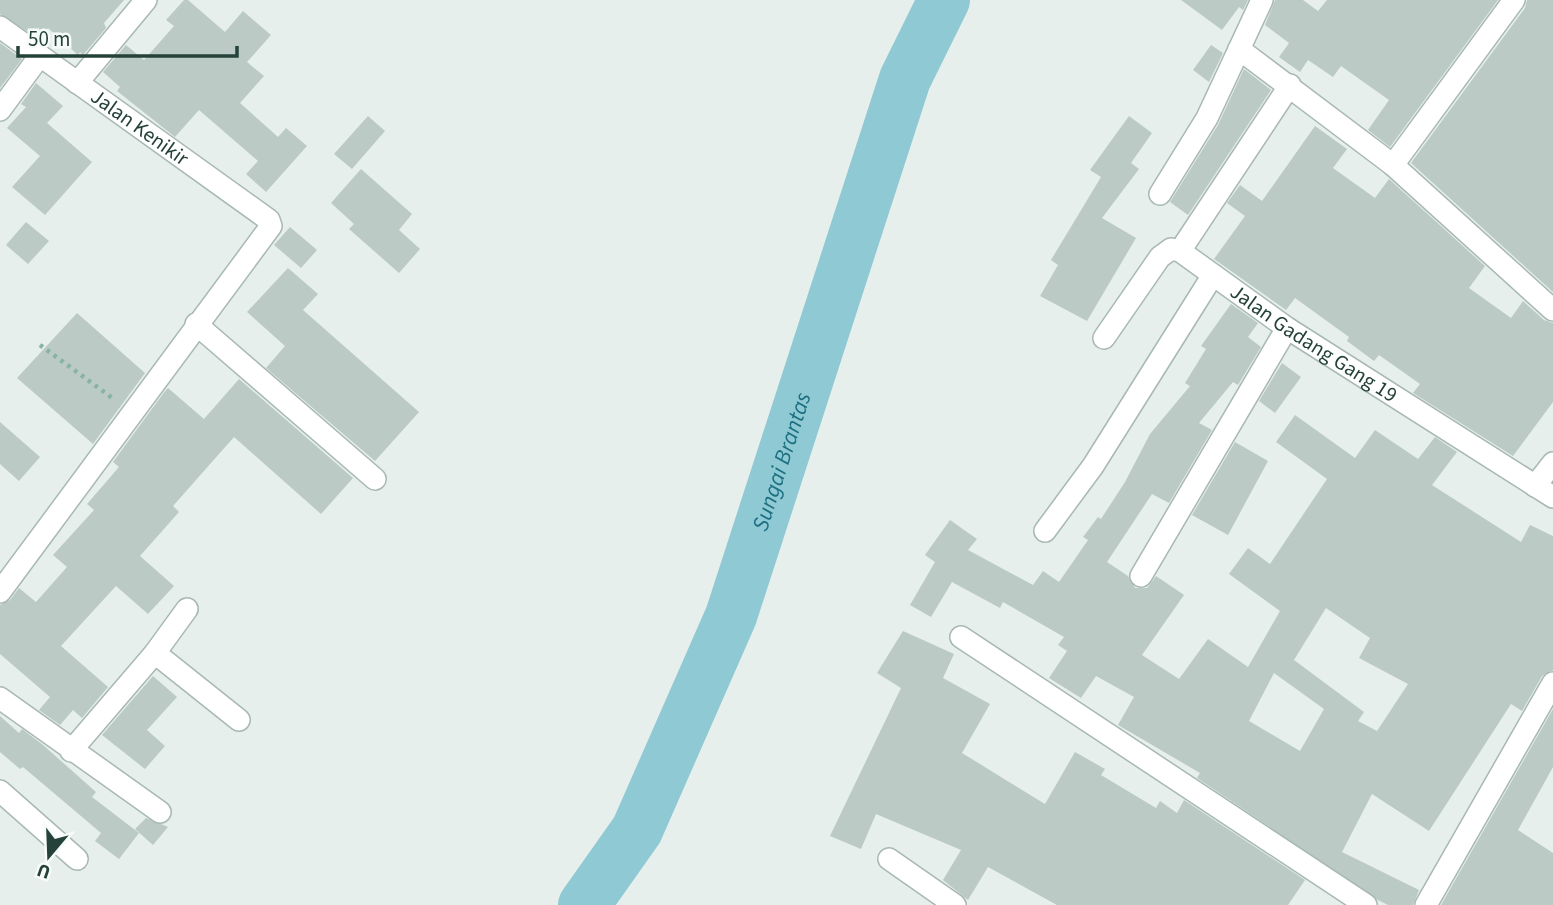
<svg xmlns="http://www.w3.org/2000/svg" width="1553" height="905" viewBox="0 0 1553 905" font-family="'Source Sans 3',sans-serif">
  <rect width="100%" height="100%" fill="#e6efeb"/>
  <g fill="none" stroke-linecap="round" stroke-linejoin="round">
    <path stroke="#8ec9d4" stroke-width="52" id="s1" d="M584,905L637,830L731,616L905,79L944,0"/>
  </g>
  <path fill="#bbcac4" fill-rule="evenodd" d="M0,0H124L104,23L106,28L83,55L80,52L78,55L48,28L39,39L0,14Z
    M184,0H188L225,32L243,11L271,35L247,62L264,76L240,103L278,137L286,128L307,146L266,192L246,174L258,161L199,110L175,137L117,91L120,87L103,72L126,45L144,60L174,26L166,20Z
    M1181,0H1248L1243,10L1239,7L1222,30Z
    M1275,0H1303L1318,11L1327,0H1498L1390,147L1368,130L1389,100L1341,66L1333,77L1308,60L1300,72L1279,57L1289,43L1265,25Z
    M1527,0H1553V292L1411,163L1525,8Z
    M0,43L22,59L0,88Z
    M1211,45L1223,53L1209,82L1193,70Z
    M1244,69L1271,90L1188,215L1170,202L1218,125Z
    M36,83L63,106L47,123L92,162L45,215L12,187L40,156L7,128L26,107L21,104Z
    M368,116L385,131L352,169L334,154Z
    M1129,116L1152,133L1131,163L1139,169L1102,218L1136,238L1087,321L1040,296L1058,265L1051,260L1101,177L1090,170Z
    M1315,126L1347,149L1333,168L1375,198L1389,179L1485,266L1469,288L1511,318L1523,301L1544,320L1553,323V402L1513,456L1413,393L1420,384L1379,355L1374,361L1347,341L1349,337L1295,298L1286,310L1214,259L1245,216L1227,203L1240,185L1262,201Z
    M361,169L412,214L399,230L420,249L399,273L349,229L354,224L331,203Z
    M26,222L49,241L28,264L6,245Z
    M290,227L317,250L301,268L274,245Z
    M288,268L318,294L303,310L419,412L375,461L266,368L285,346L247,312Z
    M1231,304L1258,323L1248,337L1261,347L1238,385L1233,382L1199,423L1212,430L1169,503L1152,494L1107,562L1128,576L1135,588H1147L1156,576L1184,595L1142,655L1179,679L1208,639L1248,667L1280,611L1229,574L1248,548L1270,564L1327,479L1276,442L1295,415L1355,458L1375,430L1418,459L1435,437L1457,452L1432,485L1521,542L1530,525L1553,536V670L1542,676L1522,711L1511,704L1429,831L1372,794L1342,852L1419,890L1413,905H1388L1378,900L1197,778L1200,773L1118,725L1134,697L1096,676L1081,698L1049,678L1067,651L1058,645L1064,637L1003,602L1000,608L952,582L931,617L910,605L935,562L925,555L950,520L977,539L968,550L1033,585L1043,571L1059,582L1088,540L1083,537L1098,517L1101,519L1125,482L1150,434L1190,386L1185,383L1206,349L1201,346ZM1326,608L1370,638L1359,658L1408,684L1377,731L1358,721L1364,712L1294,660ZM1274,673L1324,709L1300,751L1249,721Z
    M77,313L145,373L93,444L17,378Z
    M1282,363L1301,377L1275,413L1259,401Z
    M239,379L353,478L321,514L234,437L173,506L179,512L140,556L174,586L148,614L116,586L61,646L108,687L82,718L73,710L60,725L39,710L50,697L0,654V605L10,600L19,588L36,602L67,567L53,555L94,510L87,504L119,467L113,462L165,391L168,388L204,419Z
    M0,422L40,457L19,481L0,464Z
    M1235,442L1268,461L1228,535L1192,515Z
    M903,631L954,654L943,678L990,704L962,753L1045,804L1075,752L1105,769L1101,775L1156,808L1160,801L1177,813L1184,800L1305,880L1288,905H1057L988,867L968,900L943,880L961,850L876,814L861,849L830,836L901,688L877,673Z
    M153,676L177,697L147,730L165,746L145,769L102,735Z
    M1553,709V767L1518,830L1553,853V905H1441Z
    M0,716L19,733L22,729L43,745L96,792L92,797L139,833L119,859L95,841L101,833L23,767L20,769L0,752Z
    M146,818L168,827L153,845L135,829Z"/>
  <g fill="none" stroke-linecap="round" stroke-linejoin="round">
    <defs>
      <g id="minor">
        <path id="s2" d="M0,27L269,220L271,226L0,592"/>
        <path d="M1239,49L1393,165L1553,310"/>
        <path d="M77,83L146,0"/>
        <path d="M0,110L39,57"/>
        <path d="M1393,165L1514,0"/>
        <path d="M1160,194L1207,118L1262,0"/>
        <path d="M1180,251L1290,85"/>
        <path d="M196,324L375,479"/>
        <path id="s3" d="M1104,338L1160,257L1171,249L1180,251L1287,328L1553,497"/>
        <path d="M1535,486L1553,463"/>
        <path d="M1045,531L1093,466L1213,275"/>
        <path d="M1141,576L1287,328"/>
        <path d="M961,637L1366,905"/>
        <path d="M155,653L187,609"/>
        <path d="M0,698L160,812"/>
        <path d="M71,751L155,653L239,720"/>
        <path d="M0,791L77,859"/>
        <path d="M889,859L955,905"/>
        <path d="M1426,905L1553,683"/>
      </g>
    </defs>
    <use href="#minor" stroke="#a8b8b2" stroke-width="24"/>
    <path stroke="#86b3a5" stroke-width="4.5" stroke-dasharray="3.5 5" stroke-linecap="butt" d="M40,345L115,400"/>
    <use href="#minor" stroke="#fff" stroke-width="21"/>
  </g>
  <g text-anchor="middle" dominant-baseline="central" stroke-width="5" stroke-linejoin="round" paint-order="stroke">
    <g font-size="21" fill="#24423a" stroke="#f7fbf9">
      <text stroke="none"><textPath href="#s2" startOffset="172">Jalan Kenikir</textPath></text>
      <text stroke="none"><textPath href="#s3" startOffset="284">Jalan Gadang Gang 19</textPath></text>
    </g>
    <g font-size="23" font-style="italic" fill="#1c6f80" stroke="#f7fbf9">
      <text stroke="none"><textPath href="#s1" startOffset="488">Sungai Brantas</textPath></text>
    </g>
  </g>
  <g transform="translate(49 856) rotate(199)" stroke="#f7fbf9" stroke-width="5" paint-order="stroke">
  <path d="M0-5L12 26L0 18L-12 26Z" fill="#24423a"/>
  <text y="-10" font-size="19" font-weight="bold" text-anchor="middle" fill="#24423a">U</text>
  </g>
  <path d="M18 46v10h219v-10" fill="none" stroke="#24423a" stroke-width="3.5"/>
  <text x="28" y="46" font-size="21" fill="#24423a" stroke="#f7fbf9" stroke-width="5" paint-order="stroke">50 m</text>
</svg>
